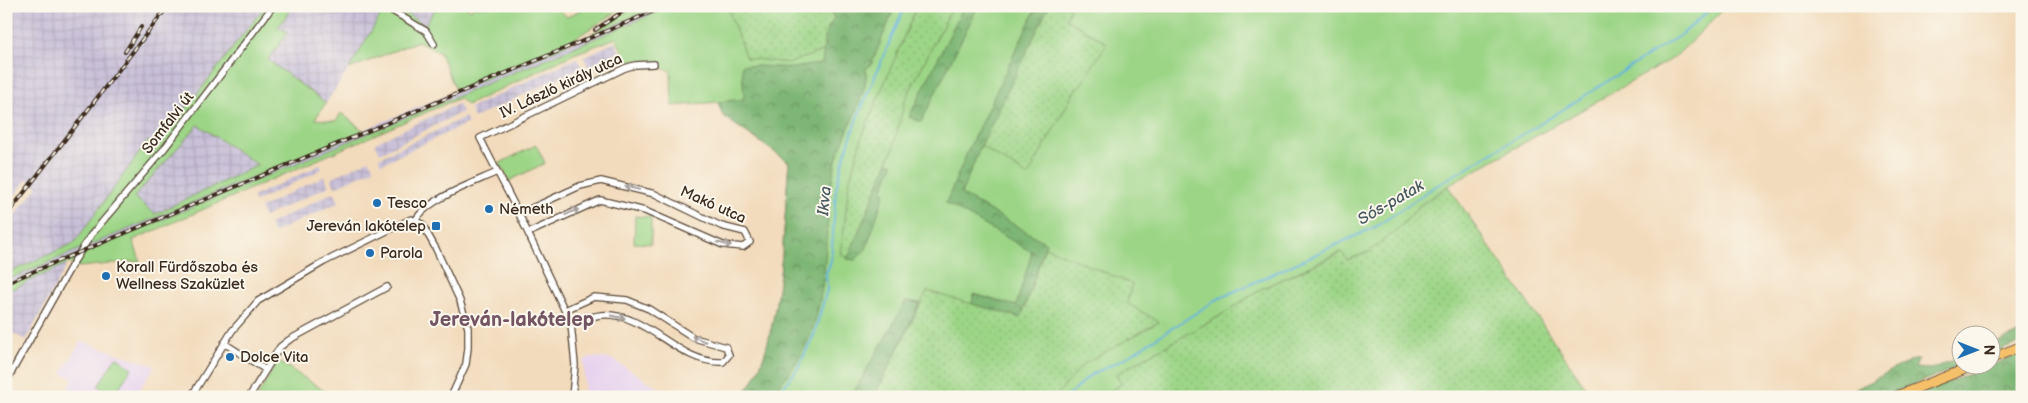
<svg xmlns="http://www.w3.org/2000/svg" width="2028" height="403" viewBox="0 0 2028 403" font-family="'Balsamiq Sans',sans-serif">
  <defs>
    <pattern id="industrial-grid" width="8" height="8" patternUnits="userSpaceOnUse" patternTransform="scale(1.25)"><rect width="8" height="8" fill="#c8bfd8"/><path d="M0 4h8M4 0v8" fill="none" stroke="#ada4b9"/></pattern>
    <pattern id="forest-crowns" width="20" height="18" patternUnits="userSpaceOnUse" patternTransform="scale(1.25)"><rect width="20" height="18" fill="#7eb674"/><path d="M2 6a3 3 0 1 1 6 0M12 15a3 3 0 1 1 6 0" fill="none" stroke="#68945f"/></pattern>
    <pattern id="garden-dots" width="8" height="8" patternUnits="userSpaceOnUse" patternTransform="scale(1.25)"><rect width="8" height="8" fill="#9dd587"/><path d="M2 2h.1M6 6h.1" fill="none" stroke="#88b774" stroke-width="1.8" stroke-linecap="round"/></pattern>
  </defs>
  <rect width="100%" height="100%" fill="#fbf7ec"/>
  <filter id="ink" filterUnits="userSpaceOnUse"><feTurbulence type="fractalNoise" baseFrequency=".02" numOctaves="2"/><feDisplacementMap in="SourceGraphic" scale="10" xChannelSelector="R" yChannelSelector="G"/><feConvolveMatrix kernelMatrix="1 2 1 2 8 2 1 2 1" color-interpolation-filters="sRGB"/></filter>
  <filter id="wash" filterUnits="userSpaceOnUse"><feTurbulence type="fractalNoise" baseFrequency=".0096" numOctaves="4" result="noise"/><feDisplacementMap in="SourceGraphic" scale="20" xChannelSelector="R" yChannelSelector="G"/><feGaussianBlur stdDeviation="1.12" result="paint"/><feColorMatrix in="noise" values="0 0 0 0 0 0 0 0 0 0 0 0 0 0 0 0 0 1.4 0 .05"/><feComposite in="paint" operator="in"/></filter>
  <g filter="url(#wash)">
    <rect width="100%" height="100%" fill="#f2dbbc"/>
    <path fill="#e7d2ef" d="M81,341L155,366L135,397H62L73,379L62,373Z
      M588,357L612,359L673,397H585L584,360H588Z"/>
    <path fill="url(#industrial-grid)" d="M6,6H265L157,146L148,141L74,243L6,274V225L38,187L27,179L6,207Z
      M294,6H386L349,69L326,103L268,60L288,33L278,27Z
      M394,6H437L425,25Z
      M615,42L620,52L588,66L584,57Z
      M577,58L581,67L474,118L470,108Z
      M458,104L462,112L380,153L375,143Z
      M465,117L468,123L381,164L379,158Z
      M198,125L258,165L155,214L134,197Z
      M369,160L374,169L335,187L331,178Z
      M320,165L322,169L255,202L252,197Z
      M324,176L329,186L264,217L260,208Z
      M334,192L339,202L273,233L269,224Z
      M68,263L26,340L6,330V292Z"/>
    <path fill="#c8bfd8" d="M659,6H672L6,285V280Z"/>
    <path fill="#9dd587" stroke="#6c8052" fill-rule="evenodd" d="M265,6H294L278,27L288,32L268,60L326,103L315,119L336,121L341,113L364,131L6,280V274L74,243L148,141L157,146ZM198,125L258,165L155,214L134,197Z
      M386,6H394L425,25L437,6H465L471,10L473,6H556L567,17L588,6H626L558,49L456,91L440,53L418,41L349,69Z
      M634,6H659L588,36Z
      M672,6H1756L1764,9H1724L1675,57L1448,186L1419,206L1402,225L1369,252L1347,260L1341,252L1263,288L1218,317L1116,374L1121,384L1103,397H739C782,367 784,214 789,162L723,116L718,102L672,106L671,71L626,59L616,38L574,54L467,105L459,98L133,240L140,261L79,267L68,263L6,292V285Z
      M536,145L545,163L509,181L500,163Z
      M635,216L651,217V244L634,243Z
      M116,357L132,368L113,397L98,386Z
      M278,361L334,397H257Z"/>
    <path fill="url(#forest-crowns)" stroke="#5c7049" d="M828,6H889L892,14L871,65L866,68C870,92 842,136 836,161C821,222 833,289 805,347C796,366 783,381 770,397H739C782,367 784,214 789,162L723,116L718,102L744,99L742,65L793,68L822,63L826,32L834,18Z
      M964,6H978L921,122L909,117Z
      M1037,6H1049L981,146L961,194L1046,243L1021,318L972,304L974,294L1016,306L1032,252L946,203L969,148Z
      M888,162L893,164L882,191L885,192L866,249L855,260L847,259Z
      M906,301L920,303L874,397H851Z
      M2022,332V342L1991,354L1990,345Z
      M2022,353V397H1912Z
      M1960,357L1961,366L1881,397H1841L1909,361L1919,359L1915,368L1931,369Z"/>
    <path fill="url(#garden-dots)" stroke="#6c8052" d="M727,6H828L834,18L826,32L823,51L789,63L746,58Z
      M917,6H953L905,100L893,149L848,257L841,255L849,183L862,136Z
      M1049,6H1071L1066,19L1107,43L1079,88L1077,87L1028,176L981,146Z
      M1448,186L1592,397H1103L1121,384L1116,374L1218,317L1263,288L1342,252L1347,260L1369,252L1402,225L1419,206Z
      M1045,247L1132,284L1127,303L1159,322L1084,364L1055,397H874L927,291L1021,318Z"/>
    <g fill="none" stroke-linecap="round" stroke-linejoin="round">
      <path stroke="#62b2dd" stroke-width="2" d="M776,397L798,368L814,335L827,289L826,273L831,261L836,189L842,164L857,118L905,6
        M1067,397L1089,376L1125,358L1218,299L1377,226L1434,187L1537,126L1682,34L1714,6"/>
    </g>
  </g>
  <g filter="url(#ink)">
    <g fill="none" stroke-linecap="round" stroke-linejoin="round">
      <defs>
        <path id="street" d="M384,6L426,31L434,44
          M519,214L580,186L601,181L655,194L721,226L745,232L750,242L743,247L723,245L645,211L600,200L528,233
          M416,220C427,199 476,182 497,172
          M565,310L594,297L627,300L649,309L694,338L726,347L729,355L723,362C677,364 647,311 601,315C591,316 581,321 571,324
          M224,343L266,370
          M6,382L73,263L91,235L164,149L273,6
          M191,397L232,331L258,301L324,262L411,219L422,224L436,249L460,301L468,328V348L466,364L451,397
          M249,397L280,347L289,340L387,287
          M572,397L575,365L571,324L519,214L480,138L625,68L635,65L654,64"/>
        <path id="primary" d="M1990,359L2022,346
          M1894,397L1973,366"/>
      </defs>
      <use href="#street" stroke="#564536" stroke-width="8"/>
      <use href="#primary" stroke="#564536" stroke-width="11"/>
      <use href="#street" stroke="#fff" stroke-width="5.5"/>
      <use href="#primary" stroke="#f6c06b" stroke-width="9"/>
      <defs>
        <path id="rail" d="M595,30L631,6
          M125,52L141,27
          M6,216L168,6
          M6,283L666,6"/>
      </defs>
      <use href="#rail" stroke="#3b2a1e" stroke-width="4"/>
      <use href="#rail" stroke="#fbf7ec" stroke-width="2" stroke-dasharray="5.5" stroke-linecap="butt"/>
    </g>
    <defs><path id="oneway-shaft" d="M-6 0H5M1.5-3L5.5 0L1.5 3" fill="none" stroke-width="1.6" stroke-linecap="round" stroke-linejoin="round" transform="scale(1.25)"/></defs>
    <g stroke="#a79f9a">
      <use href="#oneway-shaft" transform="translate(632 188) rotate(-166)"/>
      <use href="#oneway-shaft" transform="translate(572 212) rotate(-25)"/>
      <use href="#oneway-shaft" transform="translate(724 244) rotate(14)"/>
      <use href="#oneway-shaft" transform="translate(618 317) rotate(12)"/>
      <use href="#oneway-shaft" transform="translate(699 339) rotate(-157)"/>
    </g>
  </g>
  <g fill="#1f6fb2" stroke="#fbf7ec" stroke-width="2">
    <circle cx="377" cy="203" r="5"/>
    <circle cx="489" cy="209" r="5"/>
    <rect x="431" y="221" width="10" height="10" rx="2.5"/>
    <circle cx="370" cy="253" r="5"/>
    <circle cx="106" cy="276" r="5"/>
    <circle cx="230" cy="357" r="5"/>
  </g>
  <g text-anchor="middle" dominant-baseline="central" stroke-width="4" stroke-linejoin="round" paint-order="stroke">
    <g font-size="15" fill="#3b2a1e" stroke="#fbf7ec">
      <text transform="translate(561 86) rotate(-25)">IV. László király utca</text>
      <text transform="translate(168 123) rotate(-52)">Somfalvi út</text>
      <text transform="translate(713 205) rotate(24)">Makó utca</text>
    </g>
    <g font-size="15" fill="#3b2a1e" stroke="#fbf7ec" text-anchor="start">
      <text x="387" y="203">Tesco</text>
      <text x="499" y="209">Németh</text>
      <text x="426" y="226" text-anchor="end">Jereván lakótelep</text>
      <text x="380" y="253">Parola</text>
      <text x="116" y="267">Korall Fürdőszoba és<tspan x="116" dy="17">Wellness Szaküzlet</tspan></text>
      <text x="240" y="357">Dolce Vita</text>
    </g>
    <g font-size="16" font-style="italic" fill="#495a61" stroke="#fbf7ec">
      <text transform="translate(825 201) rotate(-84)">Ikva</text>
      <text transform="translate(1391 203) rotate(-30)">Sós-patak</text>
    </g>
    <g font-size="20" font-weight="bold" fill="#745563" stroke="#fbf7ec">
      <text x="512" y="320">Jereván-lakótelep</text>
    </g>
  </g>
  <rect width="2028" height="403" fill="none" stroke="#fbf7ec" stroke-width="25"/>
  <g transform="translate(1976 350) rotate(90)"><circle r="24" fill="#fbf7ec" stroke="#aea59a"/>
  <path d="M0-4L9 19L0 12L-9 19Z" fill="#1f6fb2"/>
  <text y="-8" font-size="14" font-weight="bold" text-anchor="middle" fill="#3b2a1e">N</text>
  </g>
</svg>
